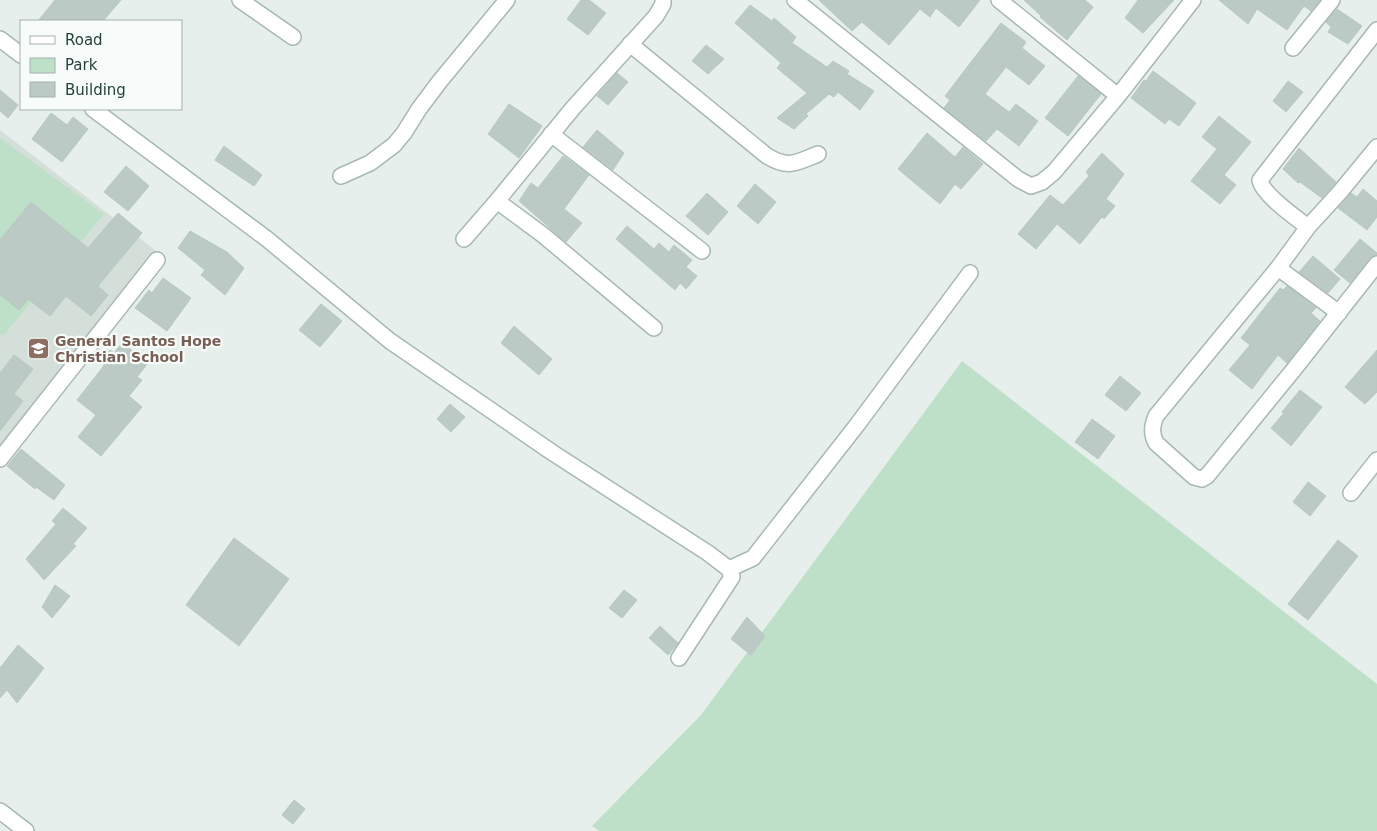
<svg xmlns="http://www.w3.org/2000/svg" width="1377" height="831" viewBox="0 0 1377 831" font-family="'DejaVu Sans',sans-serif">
  <rect width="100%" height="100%" fill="#e6efeb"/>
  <path fill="#d4dfda" d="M0,130L156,251L0,447Z"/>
  <path fill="#bfe0c8" d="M0,138L104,214L3,336L0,333Z
    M962,361L1377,684V831H599L592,826L701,715Z"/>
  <path fill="#bbcac4" stroke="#b8c9c2" d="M55,0H121L103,21H38Z
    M581,0H589L606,13L588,35L567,19Z
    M819,0H980L959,27L936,8L930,17L920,9L889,45L862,22L852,31Z
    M1024,0H1085L1093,7L1067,40L1040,17L1041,16Z
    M1138,0H1174L1143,33L1125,18Z
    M1219,0H1320L1311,11L1304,6L1287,30L1257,9L1248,24Z
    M750,5L772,21L774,18L796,37L792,43L827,67L833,61L849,71L847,74L874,91L860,110L838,92L834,97L829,94L806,114L808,116L794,129L777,118L807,93L777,68L781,63L735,23Z
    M1337,9L1362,26L1348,44L1328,32L1331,27L1326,22Z
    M1001,23L1026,42L1022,48L1045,66L1029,85L1006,67L985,94L1009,112L1016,104L1038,121L1019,146L997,129L986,141L944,108L950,100L945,96Z
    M706,45L724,59L708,74L692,61Z
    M1153,71L1196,103L1179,126L1169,119L1165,124L1131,98L1144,80L1146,81Z
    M617,73L628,82L608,105L597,96Z
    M1078,76L1101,94L1068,136L1045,118Z
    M1288,81L1303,92L1286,112L1273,101Z
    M0,90L18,105L8,118L0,111Z
    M509,104L542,126L519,158L488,134Z
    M51,113L67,125L73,117L88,129L62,162L32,139Z
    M1219,116L1251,142L1224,175L1236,185L1220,204L1191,181L1217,149L1202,137Z
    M597,130L624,153L613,170L583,147Z
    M927,133L955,157L963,147L983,164L961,189L955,184L940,204L898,169Z
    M224,146L262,175L254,186L215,160Z
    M1299,148L1336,182L1322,198L1300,182L1298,183L1283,169Z
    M1102,153L1124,174L1106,199L1115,206L1104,219L1102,217L1080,244L1057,224L1036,249L1018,234L1050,195L1063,205L1089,176L1086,172Z
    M563,156L589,175L564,209L582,223L566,242L519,201L531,183L538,188Z
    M126,166L149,186L128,211L104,192Z
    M755,184L776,202L758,224L737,206Z
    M1363,189L1377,201V217L1367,230L1338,208L1351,193L1357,197Z
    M707,193L728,212L708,235L686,216Z
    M31,202L88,248L118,213L142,233L98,286L108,295L91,316L66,296L50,316L28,299L19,310L0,295V240Z
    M627,226L654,249L659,243L669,252L674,245L692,260L686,267L697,276L686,289L680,283L675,290L616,239Z
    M190,231L227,252L244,268L225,295L201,275L205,270L178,248Z
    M1360,239L1377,253V255L1370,258L1350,283L1334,270Z
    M1313,256L1340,279L1328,293L1299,272Z
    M163,278L191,298L167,331L135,308L149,290L152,293Z
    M1287,286L1316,308L1311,313L1320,321L1287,363L1278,355L1252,389L1229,370L1250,345L1241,338L1280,288L1283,290Z
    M321,304L342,321L320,347L299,330Z
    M514,326L552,359L539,375L501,343Z
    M122,343L148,363L137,377L142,380L129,396L142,407L101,456L78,437L96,415L77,400L103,367L110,350L114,353Z
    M1377,350V392L1365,404L1345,387Z
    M14,355L33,369L14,394L23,401L0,431V373Z
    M1120,376L1141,393L1126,411L1105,395Z
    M1300,390L1322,407L1291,446L1271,428L1284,413L1282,412Z
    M450,404L465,417L451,432L437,419Z
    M1092,419L1115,436L1098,459L1075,442Z
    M21,449L65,485L54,500L36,487L35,489L7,466Z
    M1308,482L1326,496L1310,516L1293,502Z
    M63,508L87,528L73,544L76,546L44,580L26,559L56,524L52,521Z
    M234,538L289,579L239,646L186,605Z
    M1338,540L1358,556L1308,620L1288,604Z
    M55,585L70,596L52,618L42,607Z
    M624,590L637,600L622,618L609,608Z
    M747,617L765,636L751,655L731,639Z
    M660,626L678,643L668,655L649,638Z
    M18,645L44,668L17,703L7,690L0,698V668Z
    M294,800L305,809L293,824L282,815Z"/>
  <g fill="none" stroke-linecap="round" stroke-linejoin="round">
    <defs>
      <path id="minor" d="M240,0L293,37
        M795,0L1018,179L1031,186L1042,182L1054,172L1118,96L1193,0
        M999,0L1118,96
        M0,39L21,55
        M630,44L767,156C789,169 795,163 818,154
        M1293,48L1332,0
        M93,109L267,239L390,341L553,453L708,553L729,569L732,577L679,658
        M551,134L702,251
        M1377,147L1340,192L1308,227L1278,268L1156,416C1152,426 1151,433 1156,443L1194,477L1202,479L1207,476L1295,368L1377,264
        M341,176L370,163L394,145L404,133L419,109L440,81L507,0
        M1308,227C1296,218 1262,194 1260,180L1377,30
        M464,239L497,201
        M1278,268L1339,313
        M654,328L543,235L497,201L573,108L656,16L663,4V0
        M0,459L157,260
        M1351,493L1377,460
        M729,569L753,558L857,425L970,273"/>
      <path id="tertiary" d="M0,811L26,831"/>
    </defs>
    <use href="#minor" stroke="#a8b8b2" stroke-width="18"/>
    <use href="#tertiary" stroke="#a8b8b2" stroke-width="18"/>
    <use href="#minor" stroke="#fff" stroke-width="15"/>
    <use href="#tertiary" stroke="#fff" stroke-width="15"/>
  </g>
  <defs>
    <symbol id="school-square" viewBox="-11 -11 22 22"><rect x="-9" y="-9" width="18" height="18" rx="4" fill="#8d6e63" stroke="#f7fbf9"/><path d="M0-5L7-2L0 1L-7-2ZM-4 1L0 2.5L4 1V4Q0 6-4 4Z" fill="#fff"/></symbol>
  </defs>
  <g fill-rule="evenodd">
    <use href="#school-square" x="26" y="336" width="25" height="25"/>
  </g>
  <g text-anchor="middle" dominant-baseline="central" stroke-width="4.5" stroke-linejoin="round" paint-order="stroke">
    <g font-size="14" font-weight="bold" fill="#785e54" stroke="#f7fbf9" text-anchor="start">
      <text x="55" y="341">General Santos Hope<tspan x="55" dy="16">Christian School</tspan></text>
    </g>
  </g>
  <rect x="20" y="20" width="162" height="90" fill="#f7fbf9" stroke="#a3b1ad"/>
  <rect x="30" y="36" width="25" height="8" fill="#ffffff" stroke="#a3b1ad"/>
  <text x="65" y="45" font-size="15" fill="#24423a">Road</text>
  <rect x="30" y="58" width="25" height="15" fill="#bfe0c8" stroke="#a3b1ad"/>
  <text x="65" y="70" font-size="15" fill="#24423a">Park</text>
  <rect x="30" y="82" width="25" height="15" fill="#bbcac4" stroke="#a3b1ad"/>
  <text x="65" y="95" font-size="15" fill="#24423a">Building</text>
</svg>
